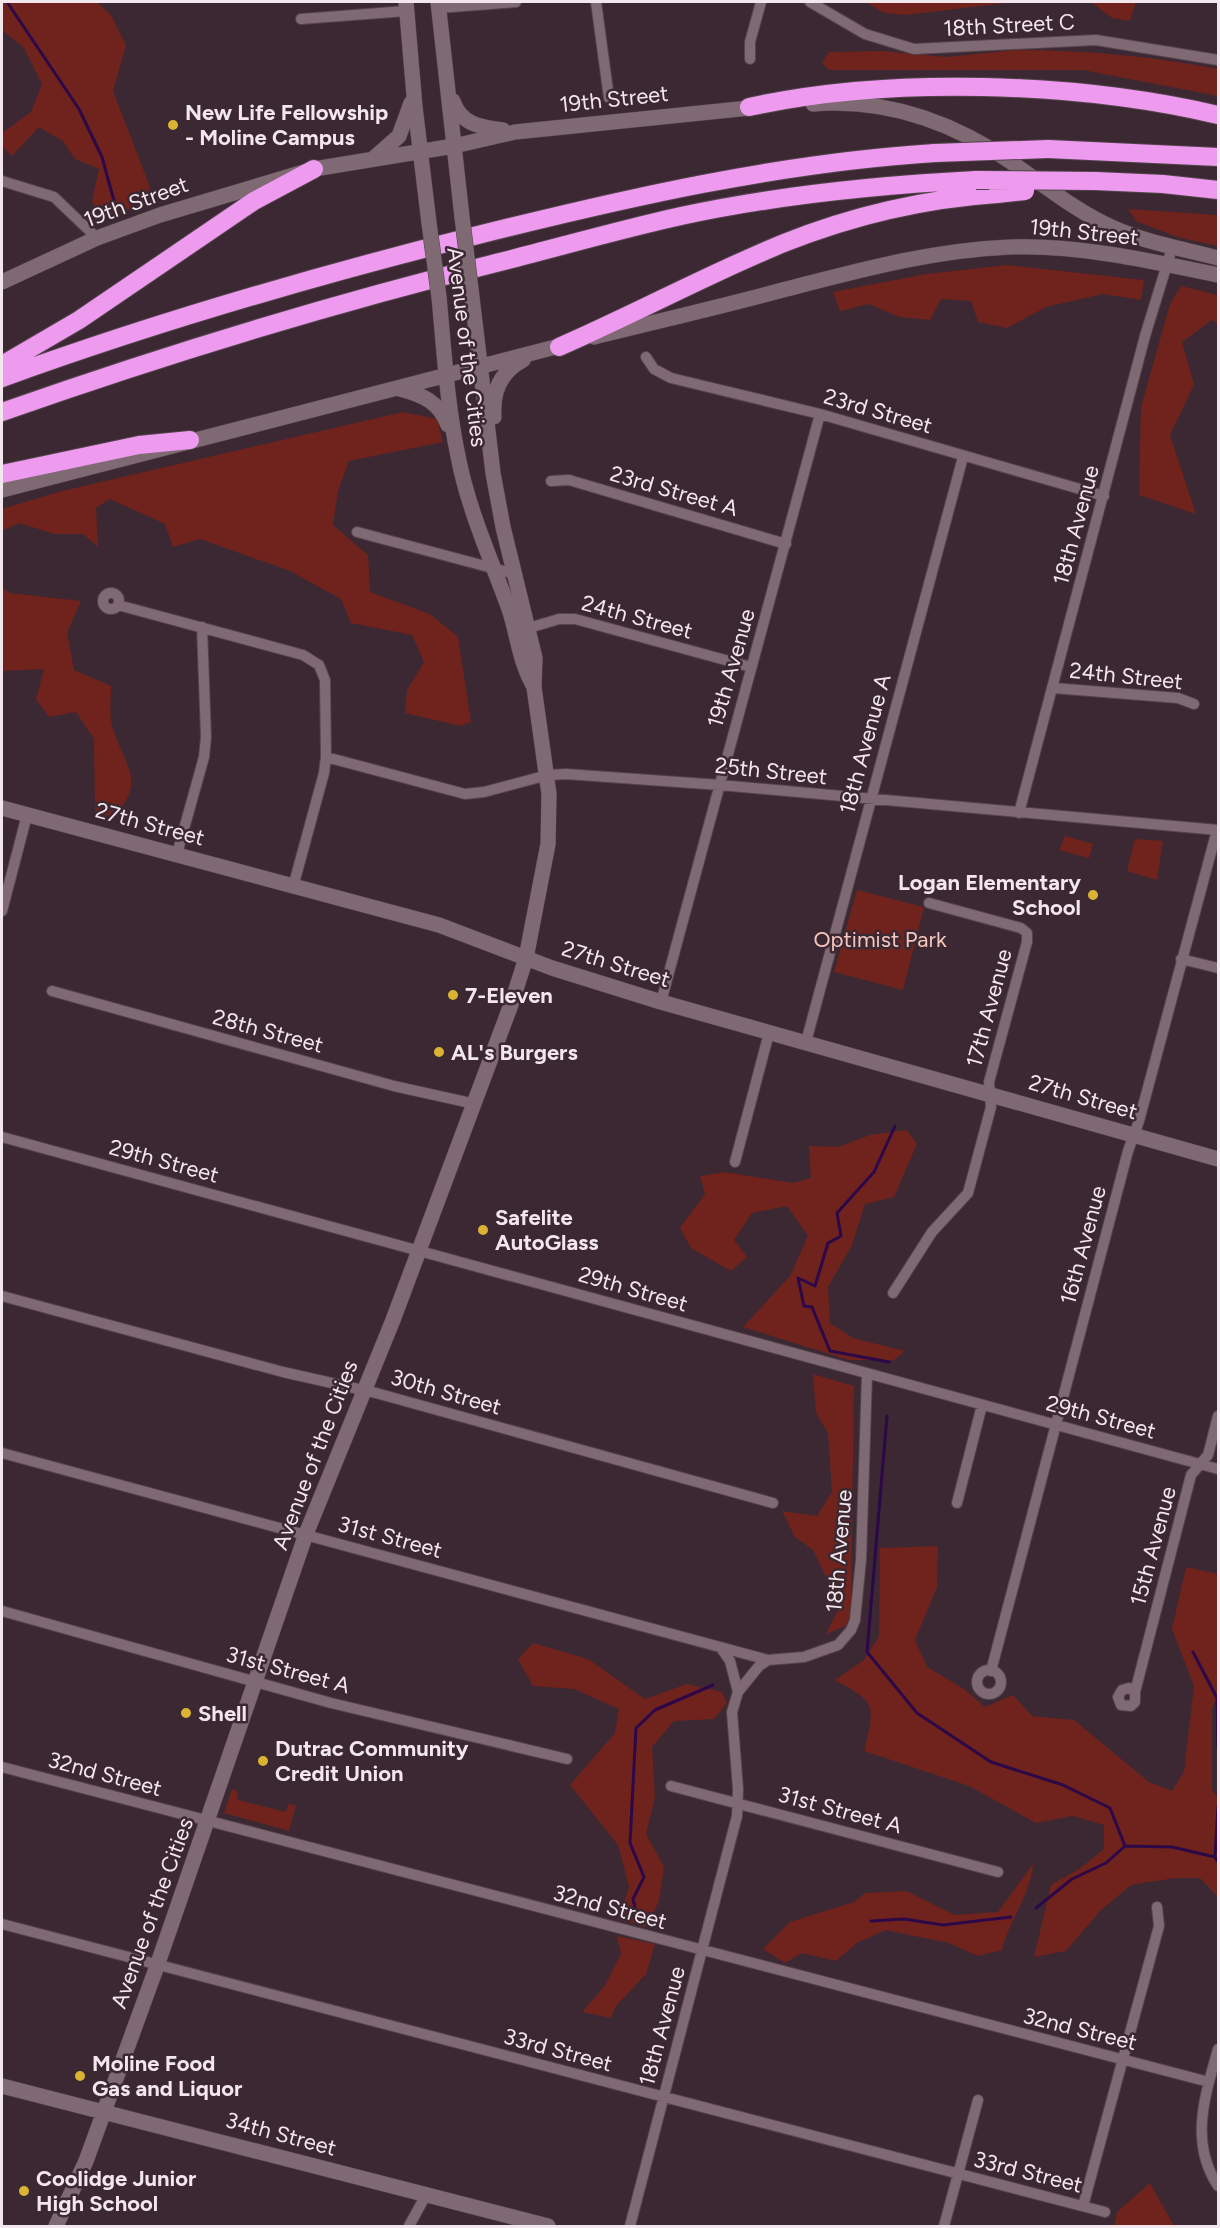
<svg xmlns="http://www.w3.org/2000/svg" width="1220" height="2228" viewBox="0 0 1220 2228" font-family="Figtree,sans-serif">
  <rect width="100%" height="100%" fill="#3b2832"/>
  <path fill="#6f231c" d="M2,2H97L111,15L126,45L113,91L150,187L146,204L103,219L92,202L99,169L75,159L63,141L39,127L12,156L2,146V133L31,112L42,84L24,48L2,30Z
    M866,2H1013L906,15L884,13Z
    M1091,2H1136L1130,21L1112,18Z
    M1015,50C1085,50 1150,56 1218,69V96L1083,70H829L822,63L829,52L882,51L947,57Z
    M1128,209L1218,215V246L1177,237L1136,221Z
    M1007,265L1144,280L1141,300L1103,294L1046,307L1007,328L978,322L971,301L941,299L930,320L899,317L869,304L840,311L833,292L926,274Z
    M1181,286L1218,295V324L1212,320L1182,342L1194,385L1170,435L1196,514L1139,495L1141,407L1170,304Z
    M403,412L437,419L443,442L349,461L338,491L333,525L368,555L370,592L430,614L458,637L471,722L460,726L405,713L407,690L424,662L412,635L351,623L341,599L290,571L200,539L173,547L165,524L110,499L96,508L98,547L83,534H55L19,523L2,531V509L62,491Z
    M2,588L10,593L81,601L67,633L74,670L111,686C111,699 109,717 113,729C127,771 146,779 113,820L95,812L94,739L76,712L49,717L36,699L44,669L2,671Z
    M1065,836L1093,844L1089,858L1059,850Z
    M1135,839L1163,841L1157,880L1127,871Z
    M857,890L924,907L903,990L834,972Z
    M907,1130L917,1144L894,1197L865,1204L852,1245L828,1287L830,1323L853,1338L905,1351L894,1360H849L743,1327L790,1276L808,1236L787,1206L752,1213L734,1240L747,1257L731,1271L691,1248L680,1228L705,1194L700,1176L724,1172L793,1183L811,1178L809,1146L838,1147L870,1135Z
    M813,1374L854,1386L851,1612L846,1626L826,1634L840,1606L813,1550L795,1537L782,1511L817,1516L832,1492L828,1433L816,1413Z
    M938,1546L937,1587L915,1640L927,1667L964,1689L985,1707L1013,1695L1032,1716L1074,1720L1149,1782L1172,1791L1184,1772L1194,1686L1172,1629L1186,1567L1218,1574V1693L1212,1709V1790L1218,1798V1897L1200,1878H1175L1131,1885L1101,1910L1066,1951L1034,1957L1051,1885L1079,1869L1104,1849V1825L1073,1816L1036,1823L969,1786L864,1751C875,1705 877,1703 835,1680L864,1660L879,1636L880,1548Z
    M533,1643L588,1659L645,1699L687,1684L722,1692L727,1703L714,1719L674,1721L652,1747L655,1797L646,1834L664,1867L659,1901L646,1927L618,1920L629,1887L618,1845L570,1785L615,1733L619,1709L574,1689L533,1686L518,1659Z
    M232,1789L237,1791L238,1800L286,1812L288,1804L296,1805L289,1831L224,1813Z
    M1033,1864C1031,1894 1009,1920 1002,1950L978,1956L949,1943L885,1930L857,1943L836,1961L802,1953L785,1963L763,1949L790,1922L854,1902L865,1893L906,1891L955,1915L998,1912Z
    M617,1936L655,1944L646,1974L616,2006L611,2018L582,2012L604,1987L621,1954Z
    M1150,2183L1174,2226H1114L1117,2212Z"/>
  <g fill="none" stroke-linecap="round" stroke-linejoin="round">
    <path stroke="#2d0849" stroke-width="3" d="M7,2L79,109L102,157L114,201
      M889,1362L830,1351L812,1307L804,1306L798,1278L815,1286L828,1243L841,1236L837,1213L874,1172L895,1126
      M887,1416L867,1652L917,1713L991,1762L1063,1785L1110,1808L1125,1846L1172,1847L1215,1857L1218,1862
      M1193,1652L1217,1698L1218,1747
      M1215,1857L1218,1807
      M1036,1908L1072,1879L1106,1863L1125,1846
      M636,1912L633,1899L644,1877L630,1843L636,1728L655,1710L713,1685
      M871,1921L904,1919L943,1925L1011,1917"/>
    <defs>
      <path id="street" d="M596,2L609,98
        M810,2L865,34L914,49L1096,40L1218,60
        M439,8L516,2
        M301,19L406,11
        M750,59V42L761,2
        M2,181L54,197L97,238
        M646,357L654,369L671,378L820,414L1104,496
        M551,481L569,480L786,544
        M357,532L515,574
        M103 601a8 8 0 1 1 16 0a8 8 0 1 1-16 0Z
        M118,605L303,655L319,665L325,680L326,757L324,773L293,887
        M522,630L559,619H575L751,667
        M1053,688L1178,698L1194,704
        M326,757L465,794L484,792L548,775L566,774L720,785L1218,830
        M1019,813L1145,336L1172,248
        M177,854L204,757L206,737L202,627
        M2,911L27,815
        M1181,959L1218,968
        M52,991L394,1086L475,1104
        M661,1002L820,414
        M806,1042L963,457
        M2,1137L1218,1469
        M735,1162L769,1033
        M893,1293L932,1232L968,1193L991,1107L989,1082L1027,942V933L1021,928L929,903
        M2,1296L283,1372L376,1393L773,1503
        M2,1453L768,1660
        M957,1503L982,1405
        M2,1611L331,1703L567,1759
        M721,1648L730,1661L738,1692
        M977 1682a12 12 0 1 1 24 0a12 12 0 1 1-24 0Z
        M991,1671L1128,1151L1139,1121L1217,830
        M1135,1692L1129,1688L1122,1690L1118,1697L1121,1705L1131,1706L1135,1702V1692L1191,1475L1208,1455L1218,1416
        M2,1767L1209,2082
        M671,1786L998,1872
        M2,1924L1105,2212
        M1218,2049C1205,2096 1189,2142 1218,2186
        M1083,2206L1159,1926L1157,1907
        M409,2226L426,2195
        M630,2226L737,1816L738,1789L732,1712L738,1692L759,1666L768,1660L804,1657L838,1645L851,1630L855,1620L861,1560L867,1375
        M944,2226L978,2100"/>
      <path id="secondary" d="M406,2L415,107L429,223
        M438,2L462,217
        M453,101C461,125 481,127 503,130
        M813,104C887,98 953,122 1014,164C1043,185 1073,208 1105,224C1141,242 1180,248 1218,258
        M374,158L399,136L411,103
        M2,282L97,238L160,215L314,169L454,146L515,132L759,107
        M439,297C444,350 447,404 458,456C468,509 491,559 509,609C518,636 519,661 534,687
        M594,337C654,322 715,308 775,292C853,272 930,250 1011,247C1080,245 1151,261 1218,275
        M400,389C423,395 439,402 448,425
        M494,417C492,392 500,372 523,360
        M2,490L571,343
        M2,808L439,925L552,968L661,1002L1218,1159
        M2,2086L548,2226
        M56,2226L86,2161L157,1966L306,1534L393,1320L512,1002L526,958L548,844L549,794L534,687L535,658L503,527L493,473L471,289"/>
      <path id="highway" d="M749,107C890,76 1077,82 1218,115
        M1048,149L1218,157
        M1095,181L1163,184L1218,190
        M559,347C635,314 708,274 784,243C852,216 923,199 997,194
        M2,365L79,320L254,201L314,169
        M2,378C156,322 315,276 474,236C626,198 778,163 935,153
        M2,412C167,354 334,303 504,261C563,246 622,229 681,216C778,195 878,185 976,180
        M2,474L139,445L190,440"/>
    </defs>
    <use href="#street" stroke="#54444c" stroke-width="12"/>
    <use href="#secondary" stroke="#54444c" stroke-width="16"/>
    <use href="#highway" stroke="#54444c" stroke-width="20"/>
    <use href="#street" stroke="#7f6973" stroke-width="10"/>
    <use href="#secondary" stroke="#7f6973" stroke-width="15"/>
    <use href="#highway" stroke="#ed9aef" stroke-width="18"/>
    <defs>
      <path id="secondary-bridge" d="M462,217L471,289
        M429,223L439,297"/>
      <path id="highway-bridge" d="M935,153L1048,149
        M976,180L1095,181
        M997,194L1025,191"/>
    </defs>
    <use href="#secondary-bridge" stroke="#54444c" stroke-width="16" stroke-linecap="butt"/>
    <use href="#highway-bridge" stroke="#54444c" stroke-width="20" stroke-linecap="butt"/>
    <use href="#secondary-bridge" stroke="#7f6973" stroke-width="15"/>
    <use href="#highway-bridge" stroke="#ed9aef" stroke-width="18"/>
  </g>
  <g fill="#dab333" stroke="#3b2832" stroke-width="2">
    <circle cx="173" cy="125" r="6"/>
    <circle cx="1093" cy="895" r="6"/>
    <circle cx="453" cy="995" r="6"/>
    <circle cx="439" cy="1052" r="6"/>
    <circle cx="483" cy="1230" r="6"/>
    <circle cx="186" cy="1713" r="6"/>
    <circle cx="263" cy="1761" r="6"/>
    <circle cx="80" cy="2076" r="6"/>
    <circle cx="24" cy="2191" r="6"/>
  </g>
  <g text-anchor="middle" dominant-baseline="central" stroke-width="5" stroke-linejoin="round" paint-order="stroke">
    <g font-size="22" fill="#f3e6ec" stroke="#3b2832">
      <text transform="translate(1009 25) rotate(-3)">18th Street C</text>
      <text transform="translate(614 99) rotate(-6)">19th Street</text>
      <text transform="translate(136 202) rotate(-20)">19th Street</text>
      <text transform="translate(1084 232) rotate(6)">19th Street</text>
      <text transform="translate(467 347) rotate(83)">Avenue of the Cities</text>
      <text transform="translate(878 411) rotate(16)">23rd Street</text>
      <text transform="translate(674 491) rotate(16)">23rd Street A</text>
      <text transform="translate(1076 525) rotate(-75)">18th Avenue</text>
      <text transform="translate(637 617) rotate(15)">24th Street</text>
      <text transform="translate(731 668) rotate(-74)">19th Avenue</text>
      <text transform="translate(1126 676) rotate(6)">24th Street</text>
      <text transform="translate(865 744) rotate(-75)">18th Avenue A</text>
      <text transform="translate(771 771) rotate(6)">25th Street</text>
      <text transform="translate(150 824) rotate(15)">27th Street</text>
      <text transform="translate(616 964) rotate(17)">27th Street</text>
      <text transform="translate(989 1008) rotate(-75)">17th Avenue</text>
      <text transform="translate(268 1031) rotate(15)">28th Street</text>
      <text transform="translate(1083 1097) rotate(16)">27th Street</text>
      <text transform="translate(164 1161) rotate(15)">29th Street</text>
      <text transform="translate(1083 1245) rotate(-75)">16th Avenue</text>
      <text transform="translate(633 1289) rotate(16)">29th Street</text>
      <text transform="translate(446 1392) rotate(16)">30th Street</text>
      <text transform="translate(1101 1417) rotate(15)">29th Street</text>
      <text transform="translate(315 1455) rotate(-69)">Avenue of the Cities</text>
      <text transform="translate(390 1537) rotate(15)">31st Street</text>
      <text transform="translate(1153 1546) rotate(-75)">15th Avenue</text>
      <text transform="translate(839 1551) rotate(-85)">18th Avenue</text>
      <text transform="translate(288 1670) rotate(15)">31st Street A</text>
      <text transform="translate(105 1774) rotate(15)">32nd Street</text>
      <text transform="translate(840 1810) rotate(15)">31st Street A</text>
      <text transform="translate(610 1907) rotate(15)">32nd Street</text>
      <text transform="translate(152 1913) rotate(-70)">Avenue of the Cities</text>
      <text transform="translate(662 2026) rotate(-75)">18th Avenue</text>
      <text transform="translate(1080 2029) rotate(14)">32nd Street</text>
      <text transform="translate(558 2050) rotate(15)">33rd Street</text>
      <text transform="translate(281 2134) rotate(15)">34th Street</text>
      <text transform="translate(1028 2172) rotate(14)">33rd Street</text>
    </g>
    <g font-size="22" font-weight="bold" fill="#f3e6ec" stroke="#3b2832" text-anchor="start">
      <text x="185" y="112">New Life Fellowship<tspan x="185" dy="25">- Moline Campus</tspan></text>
      <text x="1081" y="882" text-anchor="end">Logan Elementary<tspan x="1081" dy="25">School</tspan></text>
      <text x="465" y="995">7-Eleven</text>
      <text x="451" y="1052">AL's Burgers</text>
      <text x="495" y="1217">Safelite<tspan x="495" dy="25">AutoGlass</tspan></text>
      <text x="198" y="1713">Shell</text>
      <text x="275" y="1748">Dutrac Community<tspan x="275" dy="25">Credit Union</tspan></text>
      <text x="92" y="2063">Moline Food<tspan x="92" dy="25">Gas and Liquor</tspan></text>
      <text x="36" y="2178">Coolidge Junior<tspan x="36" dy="25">High School</tspan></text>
    </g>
    <g font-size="22" fill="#f6c6be" stroke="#3b2832">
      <text x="880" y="939">Optimist Park</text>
    </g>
  </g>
  <rect width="1220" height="2228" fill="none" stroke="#f3e6ec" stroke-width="6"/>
</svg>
